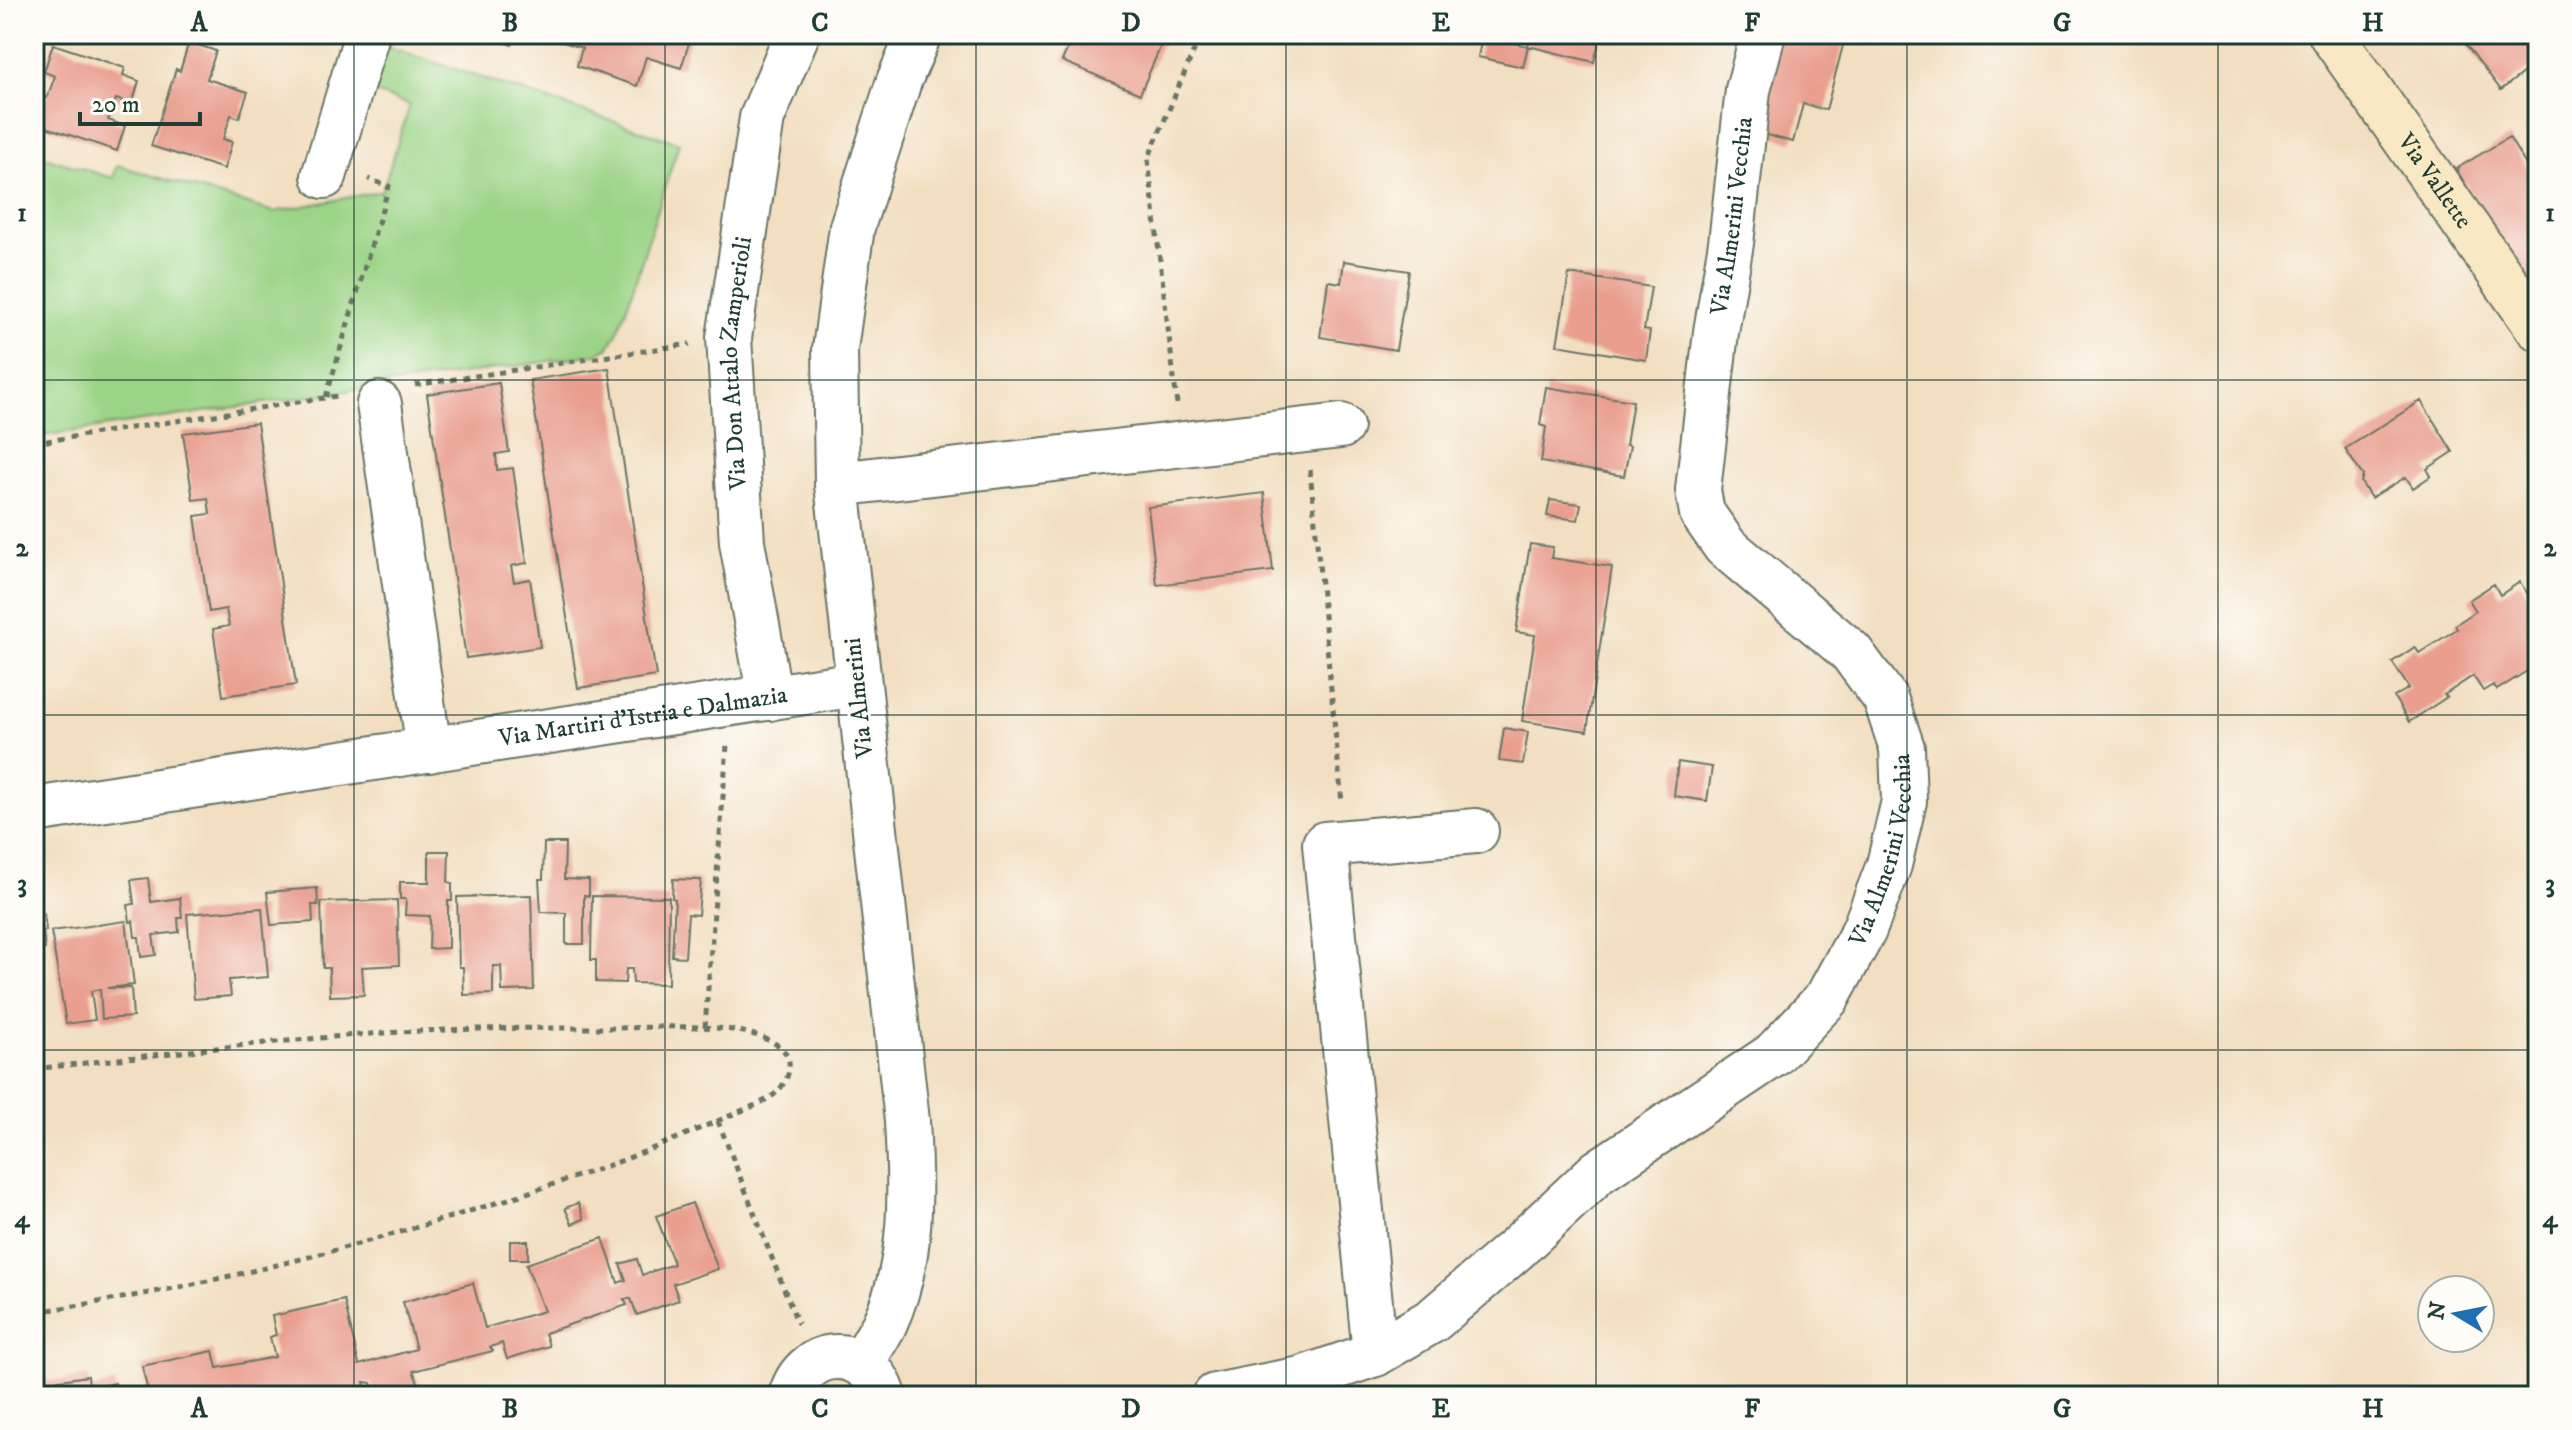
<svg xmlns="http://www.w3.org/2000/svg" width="2572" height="1430" viewBox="0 0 2572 1430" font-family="'IM FELL DW Pica',serif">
  <rect width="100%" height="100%" fill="#fdfcf7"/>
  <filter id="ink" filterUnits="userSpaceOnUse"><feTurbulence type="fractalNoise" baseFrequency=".0125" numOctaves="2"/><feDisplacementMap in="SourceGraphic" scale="16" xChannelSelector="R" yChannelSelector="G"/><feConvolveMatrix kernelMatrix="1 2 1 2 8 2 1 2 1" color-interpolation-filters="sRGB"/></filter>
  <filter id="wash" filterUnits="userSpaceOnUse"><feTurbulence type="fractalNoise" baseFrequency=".006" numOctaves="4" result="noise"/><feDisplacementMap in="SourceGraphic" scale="32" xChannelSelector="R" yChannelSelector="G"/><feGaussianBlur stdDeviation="1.8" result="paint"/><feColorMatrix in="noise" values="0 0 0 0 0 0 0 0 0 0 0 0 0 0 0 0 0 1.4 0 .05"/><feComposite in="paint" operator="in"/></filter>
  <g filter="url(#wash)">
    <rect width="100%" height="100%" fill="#f2dec0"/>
    <path fill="#9cd487" stroke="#5e885e" stroke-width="2" d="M385,46L679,143L628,304L617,333L609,347L596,354L34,437V154L113,178L117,165L274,212L382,191L410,105L370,91Z"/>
    <g id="blocks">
      <path fill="#e99e8e" d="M480,34H515L512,45Z
        M562,34H692L681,68L646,57L637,86L577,66L582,48L560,41Z
        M1074,34H1166L1140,94L1062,61Z
        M1531,34H1601L1594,62L1528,46Z
        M1780,34H1846L1826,110L1803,104L1793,142L1755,132Z
        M2458,34H2538V61L2501,90Z
        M1482,37L1528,46L1523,67L1478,57Z
        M189,42L216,51L207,79L248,92L239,118L231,115L223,139L232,142L224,169L151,146L176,69L180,71Z
        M53,44L125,68L123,75L139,81L132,104L116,99L108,120L125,126L117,151L34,123V106L38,95L47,98L55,76L44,72Z
        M2509,137L2538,185V302L2456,169Z
        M1344,261L1409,271L1396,350L1320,337L1328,281L1341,283Z
        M1569,274L1651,287L1644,330L1650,331L1646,360L1557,345Z
        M609,368L656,676L578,688L530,380Z
        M499,383L509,452L496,454L497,470L513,468L527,563L511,566L514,582L530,579L540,647L466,658L427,394Z
        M1546,387L1633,401L1626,445L1630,446L1624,476L1541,462L1546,427L1540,425Z
        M2421,401L2453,452L2427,469L2431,476L2413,488L2406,477L2371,498L2361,482L2363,476L2345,449Z
        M257,423L296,685L223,696L213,629L229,626L226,609L209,612L195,516L210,514L208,498L193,500L183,433Z
        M1264,493L1273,571L1157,585L1148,507Z
        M1550,500L1581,504L1578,520L1547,516Z
        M1530,544L1553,547L1551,558L1612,567L1587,731L1522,721L1535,635L1516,632Z
        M2520,582L2538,610V664L2497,690L2493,685L2483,691L2473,676L2444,695L2447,697L2409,722L2394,697L2409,688L2392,662L2415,647L2419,653L2457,629L2455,625L2476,611L2469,600L2494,584L2500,595Z
        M1504,728L1528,732L1523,764L1499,761Z
        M1678,762L1712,767L1707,801L1674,796Z
        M544,843H565L564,879L589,880V896L584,895V944H566V913L541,912L539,879H543Z
        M429,851H449L448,882L452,883V901H448V948L429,949L430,916L405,915L406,899H400V882H429Z
        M148,878L151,902L180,898L182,918H178L179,932L153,935L156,955L141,957L139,937H135L133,921L130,922L128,905L134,904L131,880Z
        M673,879L701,880L698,915L688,914L685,957L672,956L675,899L672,898Z
        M317,888L318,905H312L313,922L271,925L267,892Z
        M531,895L534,990L502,991L501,966H493V994L464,995L463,967H459L457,897Z
        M592,896L669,897L668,984L633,983L632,969H626L625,983L596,982V960H591Z
        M397,900L399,965L362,967L364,995L330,996L329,968H323L321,902Z
        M262,908L268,977L229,980L231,996L194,999L187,914Z
        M44,914L46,930L43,931L45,949L34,951V916Z
        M126,921L134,985L107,988H131L133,1017L102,1019L100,989L91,991L95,1020L66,1024L51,931Z
        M578,1203L584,1219L572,1224L565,1208Z
        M692,1203L718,1269L673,1284L679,1300L637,1315L631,1299H624L627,1305L545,1333L549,1346L507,1359L502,1343L490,1347L493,1351L413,1371L420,1387L384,1396H375L371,1383L364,1382L365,1388L331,1396H149L142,1366L213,1351L217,1368L275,1357L270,1337L276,1335L272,1316L344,1300L359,1365L416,1349L403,1302L473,1283L485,1328L544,1311L526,1264L603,1238L618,1283L626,1280L620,1264L637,1259L642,1275L674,1264L656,1216Z
        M510,1241H528V1259H510Z
        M43,1361L46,1382L88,1376L89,1389L115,1383L117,1396H34V1363Z"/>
    </g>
  </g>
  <g filter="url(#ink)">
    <use href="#blocks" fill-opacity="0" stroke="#697565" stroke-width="2"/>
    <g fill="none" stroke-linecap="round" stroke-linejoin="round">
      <defs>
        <g id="minor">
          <path d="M324,176L367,34"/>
          <path d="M379,404L429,750"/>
          <path d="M837,484L1341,426"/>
          <path id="s1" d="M770,698L742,542L729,338L762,118L797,34"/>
          <path id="s2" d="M34,810L857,684"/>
          <path d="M1375,1354L1325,844L1476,831"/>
          <path d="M862,1363C869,1350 877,1338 884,1325C914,1261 911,1189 907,1121L837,484L835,349L852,227L899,81L919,34"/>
          <path d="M791,1396C806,1343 869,1345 884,1396"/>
          <path id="s3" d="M1215,1396L1301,1379L1375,1354L1433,1320L1516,1249L1598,1172L1773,1055L1827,998L1864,930L1889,865L1904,801L1902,748L1885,698L1851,652L1725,546L1702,513L1698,490L1716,332L1731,243L1748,90L1763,34"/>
        </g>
        <g id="secondary">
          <path id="s4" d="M2331,34L2538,328"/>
        </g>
      </defs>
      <use href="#minor" stroke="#697565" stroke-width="48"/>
      <use href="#secondary" stroke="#697565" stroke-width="48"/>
      <path stroke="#697565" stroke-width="5" stroke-dasharray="6 6" stroke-linecap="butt" d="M415,385L690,344
        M326,397L389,186L368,179
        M1177,404L1148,159L1201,34
        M34,443L337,396
        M1310,470L1342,803
        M705,1027L727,745
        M34,1069C146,1056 258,1042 371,1034C451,1028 533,1028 613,1028C660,1028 733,1020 774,1043C791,1052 793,1068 784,1083C777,1095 768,1099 756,1105C706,1125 655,1149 604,1167C419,1231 229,1285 34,1312
        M718,1121L798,1324"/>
      <use href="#minor" stroke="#fff" stroke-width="44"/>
      <use href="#secondary" stroke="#f8e8c3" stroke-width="44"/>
    </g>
  </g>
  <path fill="none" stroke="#1f3d34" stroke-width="2" stroke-opacity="0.55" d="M354,34V1396M665,34V1396M976,34V1396M1286,34V1396M1596,34V1396M1907,34V1396M2218,34V1396M34,380H2538M34,715H2538M34,1050H2538"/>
  <g text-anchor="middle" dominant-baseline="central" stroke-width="6" stroke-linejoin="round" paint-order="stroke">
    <g font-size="24" fill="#1f3d34" stroke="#fdfcf7">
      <text stroke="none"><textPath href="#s4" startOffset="180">Via Vallette</textPath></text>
      <text stroke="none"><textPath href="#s3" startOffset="1624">Via Almerini Vecchia</textPath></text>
      <text stroke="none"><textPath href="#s1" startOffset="338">Via Don Attalo Zamperioli</textPath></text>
      <text transform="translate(859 698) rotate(-96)">Via Almerini</text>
      <text stroke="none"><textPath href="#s2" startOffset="616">Via Martiri d'Istria e Dalmazia</textPath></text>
      <text stroke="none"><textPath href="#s3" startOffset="904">Via Almerini Vecchia</textPath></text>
    </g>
  </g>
  <rect width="2572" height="1430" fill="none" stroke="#fdfcf7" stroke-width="88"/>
  <g transform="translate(2456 1314) rotate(280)"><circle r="38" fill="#fdfcf7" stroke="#a4b0a9" stroke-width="2"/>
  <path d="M0-6L14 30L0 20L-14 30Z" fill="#1f6fb2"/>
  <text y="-12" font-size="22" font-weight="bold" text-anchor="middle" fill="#1f3d34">N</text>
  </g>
  <path d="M80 112v12h120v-12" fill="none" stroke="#1f3d34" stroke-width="4"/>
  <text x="92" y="112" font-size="24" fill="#1f3d34" stroke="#fdfcf7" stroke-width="6" paint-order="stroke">20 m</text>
  <rect x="44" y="44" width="2484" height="1342" fill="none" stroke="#1f3d34" stroke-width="3"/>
  <g font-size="26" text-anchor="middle" font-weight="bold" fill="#1f3d34">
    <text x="199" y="31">A</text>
    <text x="510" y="31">B</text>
    <text x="820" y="31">C</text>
    <text x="1131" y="31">D</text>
    <text x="1441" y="31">E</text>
    <text x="1752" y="31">F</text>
    <text x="2062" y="31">G</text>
    <text x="2373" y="31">H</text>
    <text x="22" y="221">1</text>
    <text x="2550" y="221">1</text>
    <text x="22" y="556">2</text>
    <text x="2550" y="556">2</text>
    <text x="22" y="892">3</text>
    <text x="2550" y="892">3</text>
    <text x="22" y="1227">4</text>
    <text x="2550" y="1227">4</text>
    <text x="199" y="1417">A</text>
    <text x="510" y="1417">B</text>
    <text x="820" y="1417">C</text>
    <text x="1131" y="1417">D</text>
    <text x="1441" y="1417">E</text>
    <text x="1752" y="1417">F</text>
    <text x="2062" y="1417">G</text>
    <text x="2373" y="1417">H</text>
  </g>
</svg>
